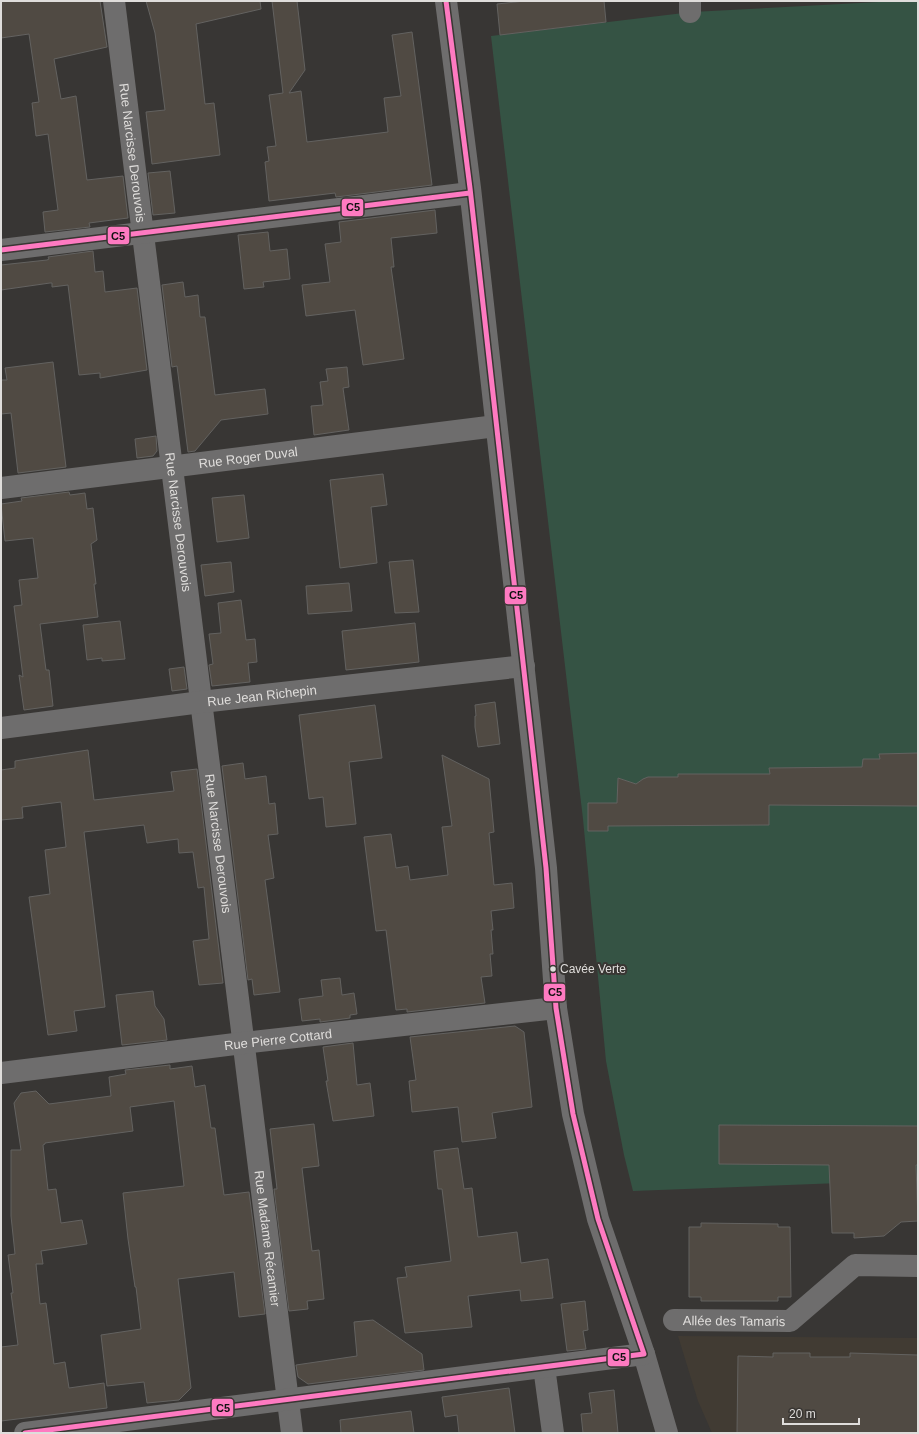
<svg xmlns="http://www.w3.org/2000/svg" width="919" height="1434" viewBox="0 0 919 1434" font-family="Arial,sans-serif">
  <rect width="100%" height="100%" fill="#383634"/>
  <path fill="#413b33" d="M678,1336L918,1338V1433H712L698,1401Z"/>
  <path fill="#355344" d="M897,1H918V1180L633,1191L624,1155L606,1061L583,819L491,36L692,12Z"/>
  <path fill="#504a43" stroke="#636260" d="M1,1H100L107,47L54,59L61,99L76,96L87,180L123,176L128,218L89,223L90,227L45,232L43,212L58,210L48,134L36,136L32,103L39,102L29,34L1,38Z
    M146,1H260L261,9L196,24L205,104L214,103L220,155L152,164L146,112L165,110L155,33Z
    M272,1H297L305,70L289,93L301,91L307,142L388,132L384,98L401,96L392,35L412,32L432,185L336,197L335,193L269,201L265,162L269,161L267,147L276,146L269,95L283,93Z
    M525,1H604L606,22L500,35L497,4Z
    M170,171L175,213L153,215L148,173Z
    M435,210L437,233L391,238L394,267H391L404,359L363,365L355,310L306,316L302,285L330,282L325,244L341,242L339,222Z
    M268,232L270,251L287,249L290,279L263,282L264,287L244,289L238,235Z
    M93,251L95,272L103,271L105,292L137,288L147,370L100,378V373L79,375L68,285L52,287V283H50L1,290V265L47,260L49,259L48,257Z
    M183,282L185,297L198,295L200,317H205L215,395L265,389L268,414L221,420L195,451L188,452L177,366L172,367L162,285Z
    M53,362L66,467L18,473L11,413L1,414V380H7L5,368Z
    M347,367L349,387L343,388L349,430L314,435L311,406L323,405L320,382L328,381L326,369Z
    M156,436L157,451L153,456L137,458L135,439Z
    M383,474L387,505L371,507L377,563L340,568L330,480Z
    M69,492L70,495L85,493L87,509L93,508L97,540L91,544L96,584H94L98,617L40,624L46,670H49L53,706L24,710L19,675L23,677L14,606L22,605L19,580L38,578L33,538L5,541L1,504L22,501L21,498Z
    M244,495L249,538L217,542L212,498Z
    M413,560L419,612L395,613L389,562Z
    M231,562L234,592L205,596L201,565Z
    M349,583L352,611L308,614L306,586Z
    M241,600L246,640L255,639L257,662L248,663L250,682L212,686L209,665L213,664L209,634L221,633L218,603Z
    M120,621L125,659L102,661V658L87,660L83,625Z
    M415,623L419,662L346,670L342,631Z
    M184,667L187,689L172,691L169,669Z
    M495,702L500,744L478,747L475,727V716H476L475,705Z
    M375,705L382,758L349,762L356,824L326,827L323,797L309,799L299,715Z
    M88,750L94,800L174,791L171,772L197,769L223,983L199,985L193,941L209,939L204,887L198,888L193,852L179,853L178,839L147,843L144,825L84,832L105,1007L74,1011L77,1031L48,1035L29,897L50,894L45,850L66,847L61,802L22,807L23,818L1,820V770L15,768V761Z
    M918,753V806L769,805V825L608,826V831H588V803H617L618,778L636,784L643,779L648,777H678V774H770L769,768L862,767L863,759H880L879,754Z
    M442,755L489,779L494,832L489,833L494,885L512,883L514,908L491,911L493,930H491L493,954H490L492,976L481,977L485,1003L407,1012V1009L396,1010L386,930L376,931L364,837L391,834L396,868L408,866L410,880L448,875L442,827L452,826Z
    M243,763L245,779L266,776L269,804L275,803L278,834L268,835L274,878L265,880L280,992L254,995L252,979L248,980L222,766Z
    M340,978L342,995L354,993L357,1014L350,1015V1018L320,1022V1019L302,1021L299,999L323,996L321,980Z
    M153,991L155,1006L164,1019L167,1040L122,1045L116,995Z
    M515,1026L524,1032L532,1107L492,1113L496,1138L462,1142L458,1107L412,1112L409,1081L416,1080L410,1037Z
    M353,1043L357,1085L370,1083L374,1116L333,1121L326,1081H328L323,1047Z
    M170,1065V1069L192,1066L195,1087L205,1085L211,1128H215L224,1195L249,1192L265,1314L239,1317L234,1272L178,1279L191,1388L179,1400L147,1403L144,1382L107,1386L101,1335L141,1329L136,1287H135L128,1239L123,1193L184,1186L174,1101L130,1107L133,1131L45,1143V1144L43,1145L48,1190L56,1189L61,1223L82,1220L87,1244L41,1251L43,1264H36L40,1304L46,1303L54,1364L65,1362L69,1388L104,1383L107,1408L1,1421V1347L18,1345L11,1293H13L8,1255L15,1254L11,1216V1150H21L14,1103L21,1093L36,1091L49,1104L111,1096L109,1077L126,1074L125,1070Z
    M314,1124L319,1166L302,1168L312,1251L319,1250L324,1299L307,1301L308,1309L289,1311L274,1189H277L270,1129Z
    M719,1125L918,1126V1165H916L918,1221L901,1222L884,1236L854,1238V1233H832L829,1165L719,1164Z
    M458,1148L464,1189L472,1188L478,1237L517,1232L521,1263L548,1259L553,1298L521,1301L520,1290L468,1296L472,1327L405,1333L397,1278L407,1277L405,1267L451,1261L442,1189H438L434,1151Z
    M701,1223L778,1224V1227H790L791,1297H778V1301H701V1297H689V1227H701Z
    M585,1301L588,1330L583,1331L586,1349L567,1351L561,1304Z
    M373,1320L422,1354L424,1370L308,1384L298,1377L296,1365L357,1356L354,1322Z
    M773,1353H810V1357H850V1353L918,1355V1433H737L738,1356L773,1357Z
    M509,1388L515,1433H459L457,1415L445,1417L442,1397Z
    M614,1390L618,1433H583L581,1414L592,1413L589,1393Z
    M411,1411L414,1433H341L340,1420Z"/>
  <g fill="none" stroke-linecap="round" stroke-linejoin="round">
    <g stroke="#6e6d6d" stroke-width="22">
      <path id="s1" d="M114,1L292,1433"/>
      <path d="M446,1L470,188L546,868L556,1008L573,1114L598,1219L644,1354L667,1433"/>
      <path d="M690,1V12"/>
      <path d="M1,250L470,193"/>
      <path id="s2" d="M1,488L496,426"/>
      <path id="s3" d="M1,728L201,702L524,666"/>
      <path id="s4" d="M1,1073L243,1043L556,1008"/>
      <path id="s5" d="M674,1320L790,1321L855,1265L918,1266"/>
      <path d="M544,1367L553,1433"/>
      <path d="M25,1433L644,1354"/>
    </g>
    <defs>
      <path id="bus-1" d="M1,250L470,193
        M25,1433L644,1354L598,1219L573,1114L556,1008L546,868L470,188L446,1"/>
    </defs>
    <use href="#bus-1" stroke="#393633" stroke-width="8"/>
    <use href="#bus-1" stroke="#fe7ac1" stroke-width="5"/>
  </g>
  <circle fill="#dfdddb" stroke="#393633" stroke-width="1.5" cx="553" cy="969" r="3.5"/>
  <g text-anchor="middle" dominant-baseline="central" stroke-width="4" stroke-linejoin="round" paint-order="stroke">
    <g font-size="12" fill="#dfdddb" stroke="#393633" text-anchor="start">
      <text x="560" y="969">Cavée Verte</text>
    </g>
    <g font-size="13" fill="#dfdddb" stroke="#393633">
      <text stroke="none"><textPath href="#s1" startOffset="153">Rue Narcisse Derouvois</textPath></text>
      <text stroke="none"><textPath href="#s2" startOffset="249">Rue Roger Duval</textPath></text>
      <text stroke="none"><textPath href="#s1" startOffset="525">Rue Narcisse Derouvois</textPath></text>
      <text stroke="none"><textPath href="#s3" startOffset="263">Rue Jean Richepin</textPath></text>
      <text stroke="none"><textPath href="#s1" startOffset="849">Rue Narcisse Derouvois</textPath></text>
      <text stroke="none"><textPath href="#s4" startOffset="279">Rue Pierre Cottard</textPath></text>
      <text stroke="none"><textPath href="#s1" startOffset="1247">Rue Madame Récamier</textPath></text>
      <text stroke="none"><textPath href="#s5" startOffset="60">Allée des Tamaris</textPath></text>
    </g>
  </g>
  <g stroke="#393633" stroke-width="1.5">
    <rect x="341" y="198" width="23" height="19" rx="4" fill="#fe7ac1"/>
    <rect x="107" y="226" width="23" height="19" rx="4" fill="#fe7ac1"/>
    <rect x="504" y="586" width="23" height="19" rx="4" fill="#fe7ac1"/>
    <rect x="543" y="983" width="23" height="19" rx="4" fill="#fe7ac1"/>
    <rect x="607" y="1348" width="23" height="19" rx="4" fill="#fe7ac1"/>
    <rect x="211" y="1398" width="23" height="19" rx="4" fill="#fe7ac1"/>
  </g>
  <g font-size="11" text-anchor="middle" font-weight="bold" fill="#111">
    <text x="353" y="211">C5</text>
    <text x="118" y="240">C5</text>
    <text x="516" y="599">C5</text>
    <text x="555" y="996">C5</text>
    <text x="619" y="1361">C5</text>
    <text x="223" y="1412">C5</text>
  </g>
  <rect width="919" height="1434" fill="none" stroke="#dfdddb" stroke-width="4"/>
  <path d="M783 1418v6h76v-6" fill="none" stroke="#dfdddb" stroke-width="2"/>
  <text x="789" y="1418" font-size="12" fill="#dfdddb" stroke="#393633" stroke-width="3" paint-order="stroke">20 m</text>
</svg>
